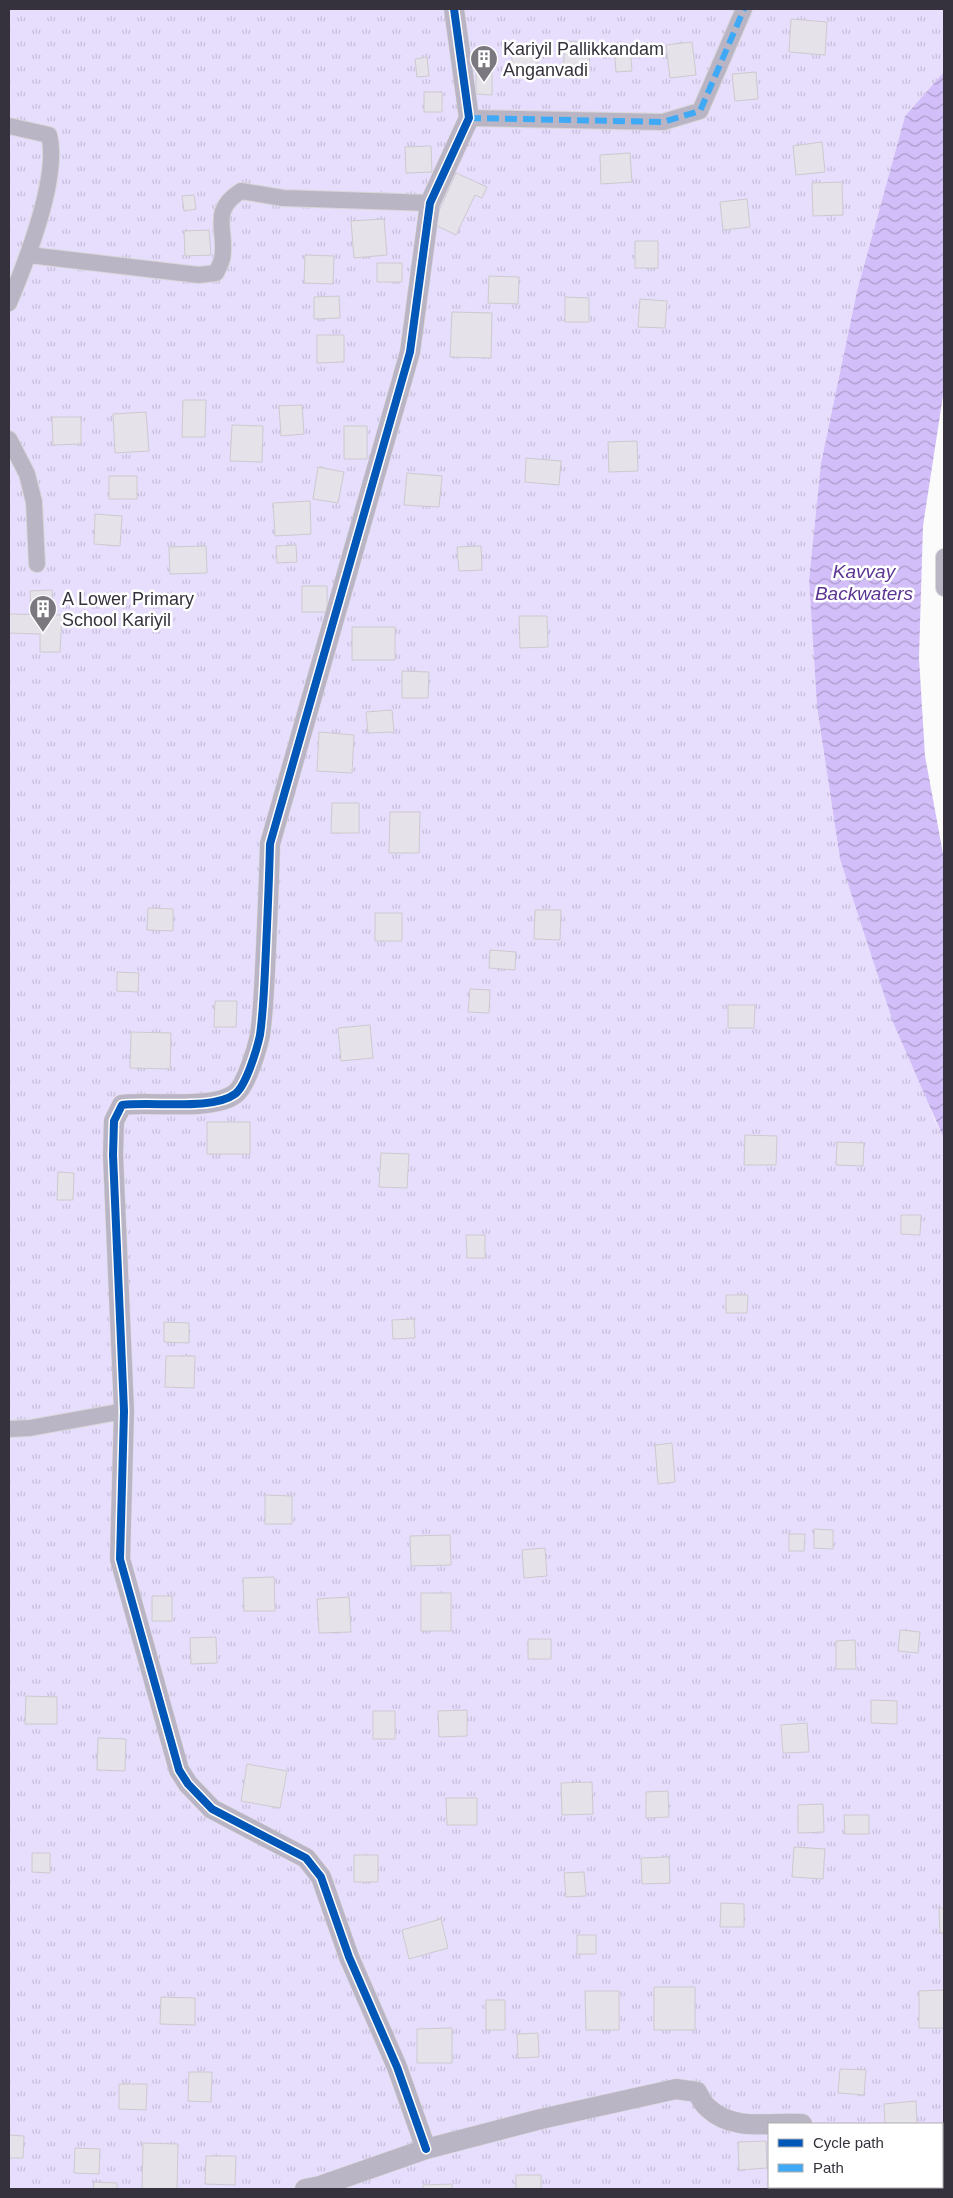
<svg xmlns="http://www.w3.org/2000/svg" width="953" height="2198" viewBox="0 0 953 2198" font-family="Arial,sans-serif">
  <defs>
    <pattern id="grass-tufts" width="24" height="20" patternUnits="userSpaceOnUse" patternTransform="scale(1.25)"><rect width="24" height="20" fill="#e7ddfd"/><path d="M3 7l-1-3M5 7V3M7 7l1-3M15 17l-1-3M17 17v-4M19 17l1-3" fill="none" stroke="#c7beda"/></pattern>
    <pattern id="water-waves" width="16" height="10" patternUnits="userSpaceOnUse" patternTransform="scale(1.25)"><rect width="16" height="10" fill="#d2bef8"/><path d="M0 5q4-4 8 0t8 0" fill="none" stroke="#ab9bca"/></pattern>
  </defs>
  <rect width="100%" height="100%" fill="#fbfbfb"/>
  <path fill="url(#grass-tufts)" fill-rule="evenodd" d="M9,9H944V72L905,116L857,291L821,463L809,580L817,707L840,859L934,1118L944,1139V2189H9ZM769,2124H942V2187H769Z"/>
  <path fill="url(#water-waves)" d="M944,72V389L923,526L919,658L925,756L944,859V1139L893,1022L840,859L817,707L809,580L821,463L857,291L905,116Z"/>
  <path fill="#e5e3e9" stroke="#cccacf" d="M791,19L827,22L825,55L789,52Z
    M565,41L590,42L589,75L563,74Z
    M692,42L696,75L670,78L666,45Z
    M536,45L538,71L513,73L511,47Z
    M630,45L632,71L616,72L614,46Z
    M427,57L429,76L417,77L415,59Z
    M476,71L492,72V95L476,94Z
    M756,72L758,99L735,101L732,74Z
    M424,92H442V112H424Z
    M822,142L825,172L796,175L793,146Z
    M431,146L432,172L406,173L405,147Z
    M630,153L632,182L601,184L600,155Z
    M456,173L487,187L482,198L475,195L456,235L433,224Z
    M842,182L843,215L813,216L812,183Z
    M194,195L196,209L184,211L182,196Z
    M747,199L750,227L723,230L720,202Z
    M384,219L387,255L354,258L351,221Z
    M209,230L211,255L185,256L184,231Z
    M635,241H658V268H635Z
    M305,255L334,256L333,284L304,283Z
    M377,263H402V282H377Z
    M489,276L519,277L518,304L488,303Z
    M339,296L340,318L314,319V297Z
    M565,297L589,298V322H565Z
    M640,299L667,301L665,328L638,327Z
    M452,312L492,313L491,358L450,357Z
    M317,335H344V362L317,363Z
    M183,400H206L205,437H182Z
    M302,405L304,434L281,436L279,406Z
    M146,412L149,451L115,453L113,414Z
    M52,417H81V444L53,445Z
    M232,425L263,426L262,462L230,461Z
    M344,426H367V459H344Z
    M637,441L638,471L609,472L608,442Z
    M526,458L561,461L559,485L525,482Z
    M318,467L344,472L338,503L313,499Z
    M407,473L442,476L439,507L404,505Z
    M109,476H137V499H109Z
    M310,501L311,534L275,536L273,503Z
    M95,514L122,516L120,546L94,544Z
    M296,545L297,562L277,563L276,546Z
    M206,546L207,573L170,574L169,547Z
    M481,546L482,570L459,571L457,547Z
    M302,586H327V612H302Z
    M52,590L53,608L31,609L30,591Z
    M9,614L62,615L60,652H40V634L9,633Z
    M519,616H547L548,647L520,648Z
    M352,627H395V660H352Z
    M402,671L429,672L428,698H402Z
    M392,710L394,732L368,733L366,712Z
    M319,732L354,735L352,773L317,771Z
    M332,803H359V833H331Z
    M390,812H420L419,853H389Z
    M148,908L173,909V931L147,930Z
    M535,910H561L560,940L534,939Z
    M375,913H402V941H375Z
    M490,950L516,952L515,970L489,968Z
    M117,972L139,973L138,992L117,991Z
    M470,989L490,990L489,1013L468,1012Z
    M215,1001H237L236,1027H214Z
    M728,1005H755L754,1028H728Z
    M370,1025L373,1058L341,1061L338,1028Z
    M131,1032L171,1033L170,1069L130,1068Z
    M207,1122H250V1154H207Z
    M745,1135L777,1136L776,1165H744Z
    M837,1142L864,1143L863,1166L836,1165Z
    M381,1153L409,1154L407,1188L379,1187Z
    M58,1172L74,1173L73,1200H57Z
    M901,1215H921L920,1235L901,1234Z
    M466,1235H485V1258H467Z
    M726,1295H748L747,1313H726Z
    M414,1319L415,1338L393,1339L392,1320Z
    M164,1322L189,1323V1343L164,1342Z
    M166,1356H195L194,1388L165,1387Z
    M672,1443L675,1482L658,1484L655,1445Z
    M265,1495L292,1496V1524H265Z
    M814,1529L833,1530V1549L814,1548Z
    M789,1534H805L804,1551H789Z
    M450,1535L451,1565L411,1566L410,1536Z
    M545,1548L547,1576L524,1578L522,1550Z
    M274,1577L275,1611H244L243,1578Z
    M421,1593H451V1631H421Z
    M152,1596H172V1621H152Z
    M349,1597L351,1632L319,1633L317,1599Z
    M900,1630L920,1632L918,1653L898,1651Z
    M216,1637L217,1663L191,1664L190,1638Z
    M528,1639H551V1659H528Z
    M855,1640L856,1669H836V1641Z
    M26,1696L57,1697V1724H25Z
    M871,1700L897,1701V1724L871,1723Z
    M467,1710V1736L439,1737L438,1711Z
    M373,1711H395V1739H373Z
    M807,1723L809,1752L783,1753L781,1725Z
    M98,1738L126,1739L125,1771L97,1770Z
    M247,1764L287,1771L280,1808L241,1801Z
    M592,1782L593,1814L562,1815L561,1783Z
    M668,1791L669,1817L646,1818V1792Z
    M446,1798H477V1825H447Z
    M823,1804L824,1832L798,1833V1805Z
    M844,1815H869V1834H845Z
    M794,1847L825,1849L823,1879L792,1877Z
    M32,1853H50V1873L32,1872Z
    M354,1855H378V1882H354Z
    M669,1857L670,1883L642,1884L641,1858Z
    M584,1872L586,1896L566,1897L564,1873Z
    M721,1903L744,1904V1927H720Z
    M939,1908H944V1933H940Z
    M441,1919L448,1948L409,1959L402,1930Z
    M577,1935H596V1954H577Z
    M654,1987H695V2030H654Z
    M944,1990V2028H919V1991Z
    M585,1991H619V2030H586Z
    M161,1997L195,1998V2025L160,2024Z
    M486,2000H505V2030H486Z
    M452,2028V2063H417V2029Z
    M538,2033L539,2057L518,2058L517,2034Z
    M840,2069L866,2070L864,2095L838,2093Z
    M189,2072H212L211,2102L188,2101Z
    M119,2084H147L146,2110L119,2109Z
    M916,2101L917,2124H885L884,2104Z
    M9,2135L24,2136L23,2158H9Z
    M766,2141L767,2168L739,2170L738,2142Z
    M143,2143L178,2144L177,2189H142Z
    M75,2148L100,2149L99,2174L74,2173Z
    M206,2156H236L235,2185L205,2184Z
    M516,2175H541V2189H516Z
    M94,2182L117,2183V2189H93Z
    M452,2184V2189H423V2185Z
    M778,2187H808V2189H778Z"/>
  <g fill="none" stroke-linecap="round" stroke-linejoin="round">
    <defs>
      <path id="minor" d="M469,118L663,122L700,111L744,9
        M9,126L49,135C60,177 26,262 9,303
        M29,255L199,275L216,273C218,269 221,263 222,259C228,231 208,212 241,191L283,198L430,203
        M9,439L27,474L34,502L37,564
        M944,557V588
        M9,1429L30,1428L124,1411"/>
      <path id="tertiary" d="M426,2149L397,2067L349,1957L321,1877L306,1858L212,1809L188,1784L179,1770L120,1559L124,1411L113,1155L114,1121L122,1105C152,1101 212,1111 235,1094C246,1086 257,1049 260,1035C263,1014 264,991 265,970C267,928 269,886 270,844L410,352L430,203L469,118L454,9
        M942,2158H944
        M305,2189L320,2186L426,2149L541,2119L676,2089L697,2092C700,2097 703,2104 708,2108C733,2132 771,2122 802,2124"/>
    </defs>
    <use href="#minor" stroke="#d8d7d9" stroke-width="18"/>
    <use href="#tertiary" stroke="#d8d7d9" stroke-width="21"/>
    <use href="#minor" stroke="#bab5c5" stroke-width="16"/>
    <use href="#tertiary" stroke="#bab5c5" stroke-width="20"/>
    <path stroke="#3fa9f5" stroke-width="6" stroke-dasharray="12 6" stroke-linecap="butt" d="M469,118L663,122L700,111L744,9"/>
    <defs>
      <path id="cycleway" d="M426,2149L397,2067L349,1957L321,1877L306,1858L212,1809L188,1784L179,1770L120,1559L124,1411L113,1155L114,1121L122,1105C152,1101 212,1111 235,1094C246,1086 257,1049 260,1035C263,1014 264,991 265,970C267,928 269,886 270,844L410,352L430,203L469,118L454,9"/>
    </defs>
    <use href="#cycleway" stroke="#fff" stroke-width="11"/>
    <use href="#cycleway" stroke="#0057b8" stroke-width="8"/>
  </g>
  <defs>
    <symbol id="building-pin" viewBox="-11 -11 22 30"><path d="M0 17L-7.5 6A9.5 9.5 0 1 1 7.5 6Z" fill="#7b7880" stroke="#fff"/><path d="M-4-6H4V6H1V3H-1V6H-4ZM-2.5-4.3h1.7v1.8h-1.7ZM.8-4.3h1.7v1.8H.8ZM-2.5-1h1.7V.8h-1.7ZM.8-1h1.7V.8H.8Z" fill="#fff"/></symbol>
  </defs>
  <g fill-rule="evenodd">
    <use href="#building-pin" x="468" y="43" width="32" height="43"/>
    <use href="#building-pin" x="27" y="593" width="32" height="43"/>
  </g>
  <g text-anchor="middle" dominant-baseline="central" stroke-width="5" stroke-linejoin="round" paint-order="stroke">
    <g font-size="18" fill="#36323d" stroke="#fff" text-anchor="start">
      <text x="503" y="49">Kariyil Pallikkandam<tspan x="503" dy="21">Anganvadi</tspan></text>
      <text x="62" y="599">A Lower Primary<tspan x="62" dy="21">School Kariyil</tspan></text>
    </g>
    <g font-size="19" font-style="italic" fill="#5c3593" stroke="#fff">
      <text x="864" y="571">Kavvay<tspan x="864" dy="22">Backwaters</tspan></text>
    </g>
  </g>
  <rect width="953" height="2198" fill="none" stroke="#36323d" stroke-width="20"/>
  <rect x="768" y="2123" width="175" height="65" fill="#ffffff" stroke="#afadb1"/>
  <rect x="778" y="2139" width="25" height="8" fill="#0057b8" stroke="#afadb1"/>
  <text x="813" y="2148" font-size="15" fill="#36323d">Cycle path</text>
  <rect x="778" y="2164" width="25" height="8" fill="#3fa9f5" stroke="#afadb1"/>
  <text x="813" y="2173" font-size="15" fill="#36323d">Path</text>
</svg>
